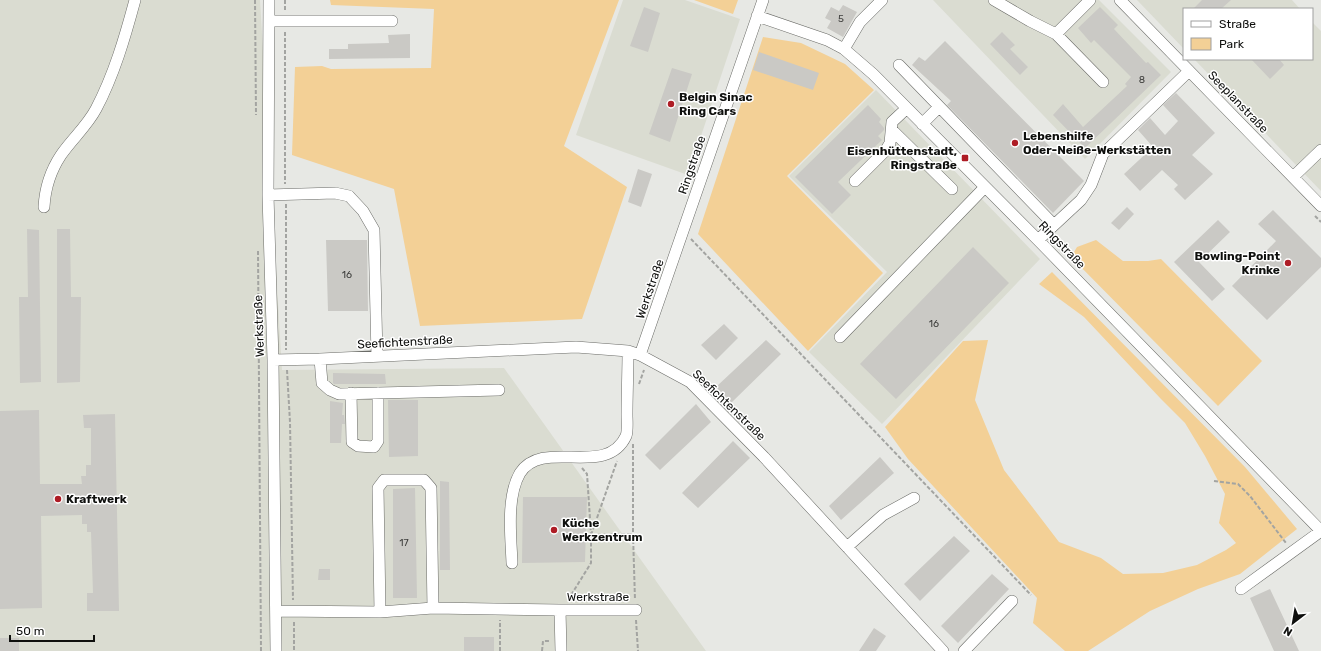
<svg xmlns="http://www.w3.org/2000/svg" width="1321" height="651" viewBox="0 0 1321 651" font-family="Rubik,sans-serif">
  <rect width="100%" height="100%" fill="#e7e8e4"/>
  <path fill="#dadcd1" d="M0,0H260L282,370L504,368L706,651H0Z
    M623,0H685L740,19L688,175L576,135Z
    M933,0H1099L1171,72L1085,159Z
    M1137,0H1292L1300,9H1184V49Z
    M1312,22L1321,31V191L1194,59H1312Z
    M876,90L1040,259L882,424L809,352L887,272L789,176Z"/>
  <path fill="#f3d096" d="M330,0H619L564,146L627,187L582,319L420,326L394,189L292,155L295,67L322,66L331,69L431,68L434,9L331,5Z
    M694,0H738L733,14Z
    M763,37L801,43L845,64L874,90L787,176L883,273L808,351L698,234Z
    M1096,240L1123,261H1148L1161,259L1262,361L1218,406L1071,257L1077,247Z
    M1052,272L1245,467L1297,529L1240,574L1198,589L1150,611L1088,651H1065L1033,623L1037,598L908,459L885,427L963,341L988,340L975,400L1004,470L1059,542L1101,558L1123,574L1163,573L1197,565L1226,550L1236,543L1219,523L1225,494L1205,456L1185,423L1161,399L1084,317L1039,284Z"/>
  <path fill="#cac9c5" d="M1202,0H1231L1221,9H1193Z
    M843,5L857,12L843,37L827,28L831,21L825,18L831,7L839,11Z
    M644,7L660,13L648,52L630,46Z
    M1100,7L1118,25L1114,29L1146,63L1148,62L1161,75L1085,148L1053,115L1063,104L1083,127L1127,86L1125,84L1131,77L1094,40L1091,43L1078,28Z
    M1002,32L1015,45L1010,49L1028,67L1020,75L990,44Z
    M410,34V58L329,59V49H348V44L389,43L388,35Z
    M945,41L1084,181L1053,213L947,105L951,101L912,65L919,57L925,61Z
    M759,52L819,73L813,90L753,70Z
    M1251,59H1279L1284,65L1270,79Z
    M672,68L692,74L670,142L649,134Z
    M1176,93L1215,133L1192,155L1213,174L1185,200L1174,189L1178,185L1162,170L1140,191L1124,174L1153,147L1138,130L1150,118L1165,135L1178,121L1163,105Z
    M868,105L881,119L879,122L884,128V130L878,136L882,140L838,182L851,195L832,214L795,177Z
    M638,169L652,174L641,207L628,202Z
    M1127,207L1134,214L1119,230L1111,223Z
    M1273,210L1321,258V267L1267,320L1232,286L1276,241L1258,224Z
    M1218,220L1230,232L1199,262L1225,289L1212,301L1174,262Z
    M27,229L39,230L41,382L20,383L19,297H28Z
    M57,229H70L71,297H81L80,382L57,383Z
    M326,240H367L368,311H328Z
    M973,247L1009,283L896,399L860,364Z
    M724,324L738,338L716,360L701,345Z
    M766,340L781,354L730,404L716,387Z
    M333,373L385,374L386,384H334L333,383Z
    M388,400H418V456L389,457Z
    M330,401L343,403L342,415H344L345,424H342L341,443H330Z
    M696,404L711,422L660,470L645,455Z
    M39,410L40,484H82L81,476H86V465H91V428H84L83,415L115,414L119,611H87V593H93L91,532H87V524H82V515L41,516L42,608L0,609V411Z
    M733,441L750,458L698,508L682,493Z
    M880,457L894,473L841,520L829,506Z
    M440,481L449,482L450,570H440Z
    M415,488L417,598H393V489Z
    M523,497H587L585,562L522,563Z
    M954,536L970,551L920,601L904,584Z
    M319,569H330V580H318Z
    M992,574L1009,589L958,643L941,626Z
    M1270,589L1299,651H1274L1250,598Z
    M874,628L886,636L876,651H859Z
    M464,637H494V651H464Z
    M0,638H19V651H0Z"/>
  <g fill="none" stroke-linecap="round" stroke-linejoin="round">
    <defs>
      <path id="minor" d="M269,0L268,195L273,360L276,651
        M994,0L1030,21L1056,34
        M1090,0L1056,34L1103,82
        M1120,0L1321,206
        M757,16L827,40L844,49L873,74L1038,240L1321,531
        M270,21H392
        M844,49L860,22L882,0
        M899,65L1054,225
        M922,124L939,107
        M892,130L952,189
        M1293,177L1321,150
        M855,181L886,150L890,143L892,122L907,108
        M268,195L335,193L349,196L363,211L374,230L377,356
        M44,207C45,189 51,170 61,155C72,139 87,126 96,109C114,75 125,37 135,0
        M1038,240L1081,200L1091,185L1103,154L1189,71
        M840,337L985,187
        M640,355L763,0
        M320,359L322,383L330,390L339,394L499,390
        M273,360L320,359L576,347L628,351L640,355L690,382L764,457L943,651
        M351,393L352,442L358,446L374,447L378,441V393
        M847,547L883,515L914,498
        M512,563C511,537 506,497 520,473C543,437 606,479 626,436C628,431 627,421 627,415C627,394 628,372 628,351
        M1241,589L1321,531
        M560,610H636
        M276,611L380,612L433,608L560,610L561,651
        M380,612L378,488L384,480H424L431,488L433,608
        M964,651L1012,601"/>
    </defs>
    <use href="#minor" stroke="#6a6b67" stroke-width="12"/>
    <path stroke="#a3a4a1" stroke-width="2" stroke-dasharray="4 2" stroke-linecap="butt" d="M255,0L256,115
      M285,0V10
      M285,32V184
      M286,204V350
      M1315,216L1321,222
      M691,239L1031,595
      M258,251L261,651
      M287,370L290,422L293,600
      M639,384L644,370
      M633,444V534L635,600
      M582,468L587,474L591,534
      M1214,481L1238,484L1250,496L1286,543
      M591,535L617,461
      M568,600L591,563V535L633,534
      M636,620L638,651
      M294,622V651
      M500,651V620
      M542,651L543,641H550"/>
    <use href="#minor" stroke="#fff" stroke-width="11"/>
  </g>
  <g fill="#ae1c25" stroke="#fff" stroke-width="1.5">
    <circle cx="671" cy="104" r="4"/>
    <circle cx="1015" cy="143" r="4"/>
    <rect x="961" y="154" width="8" height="8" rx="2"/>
    <circle cx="1288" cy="263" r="4"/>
    <circle cx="58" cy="499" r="4"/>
    <circle cx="554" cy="530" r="4"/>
  </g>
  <g text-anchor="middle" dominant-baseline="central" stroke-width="3" stroke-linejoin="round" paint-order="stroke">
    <g font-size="10" fill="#3e3e3c">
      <text x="841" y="19">5</text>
      <text x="1142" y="80">8</text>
      <text x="347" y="275">16</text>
      <text x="934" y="324">16</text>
      <text x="404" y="543">17</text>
    </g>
    <g font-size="12" font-weight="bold" fill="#0f100e" stroke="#fff" text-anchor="start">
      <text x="679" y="97">Belgin Sinac<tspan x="679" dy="14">Ring Cars</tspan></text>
      <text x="1023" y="136">Lebenshilfe<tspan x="1023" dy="14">Oder-Neiße-Werkstätten</tspan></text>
      <text x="957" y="151" text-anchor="end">Eisenhüttenstadt,<tspan x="957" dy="14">Ringstraße</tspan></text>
      <text x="1280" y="256" text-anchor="end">Bowling-Point<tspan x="1280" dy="14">Krinke</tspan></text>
      <text x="66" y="499">Kraftwerk</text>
      <text x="562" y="523">Küche<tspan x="562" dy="14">Werkzentrum</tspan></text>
    </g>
    <g font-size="12" fill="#0f100e" stroke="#fff">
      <text transform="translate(1238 102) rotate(46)">Seeplanstraße</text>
      <text transform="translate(692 165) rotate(-71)">Ringstraße</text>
      <text transform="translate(1062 245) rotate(46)">Ringstraße</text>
      <text transform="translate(650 289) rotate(-71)">Werkstraße</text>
      <text transform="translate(259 326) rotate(-92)">Werkstraße</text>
      <text transform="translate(405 342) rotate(-3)">Seefichtenstraße</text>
      <text transform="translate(729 405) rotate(44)">Seefichtenstraße</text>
      <text x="598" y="597">Werkstraße</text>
    </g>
  </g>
  <rect x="1183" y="8" width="130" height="52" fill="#ffffff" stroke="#9f9f9f"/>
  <rect x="1191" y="21" width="20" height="6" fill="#ffffff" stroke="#9f9f9f"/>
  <text x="1219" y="28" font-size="12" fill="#0f100e">Straße</text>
  <rect x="1191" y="38" width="20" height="12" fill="#f3d096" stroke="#9f9f9f"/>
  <text x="1219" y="48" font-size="12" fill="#0f100e">Park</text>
  <g transform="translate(1293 623) rotate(211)" stroke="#ffffff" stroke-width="3" paint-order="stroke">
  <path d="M0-3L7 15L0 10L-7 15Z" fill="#0f100e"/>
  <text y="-6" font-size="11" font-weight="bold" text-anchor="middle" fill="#0f100e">N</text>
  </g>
  <path d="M10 635v6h84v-6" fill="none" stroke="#0f100e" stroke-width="2"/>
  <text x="16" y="635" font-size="12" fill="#0f100e" stroke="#ffffff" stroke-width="3" paint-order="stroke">50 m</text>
</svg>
